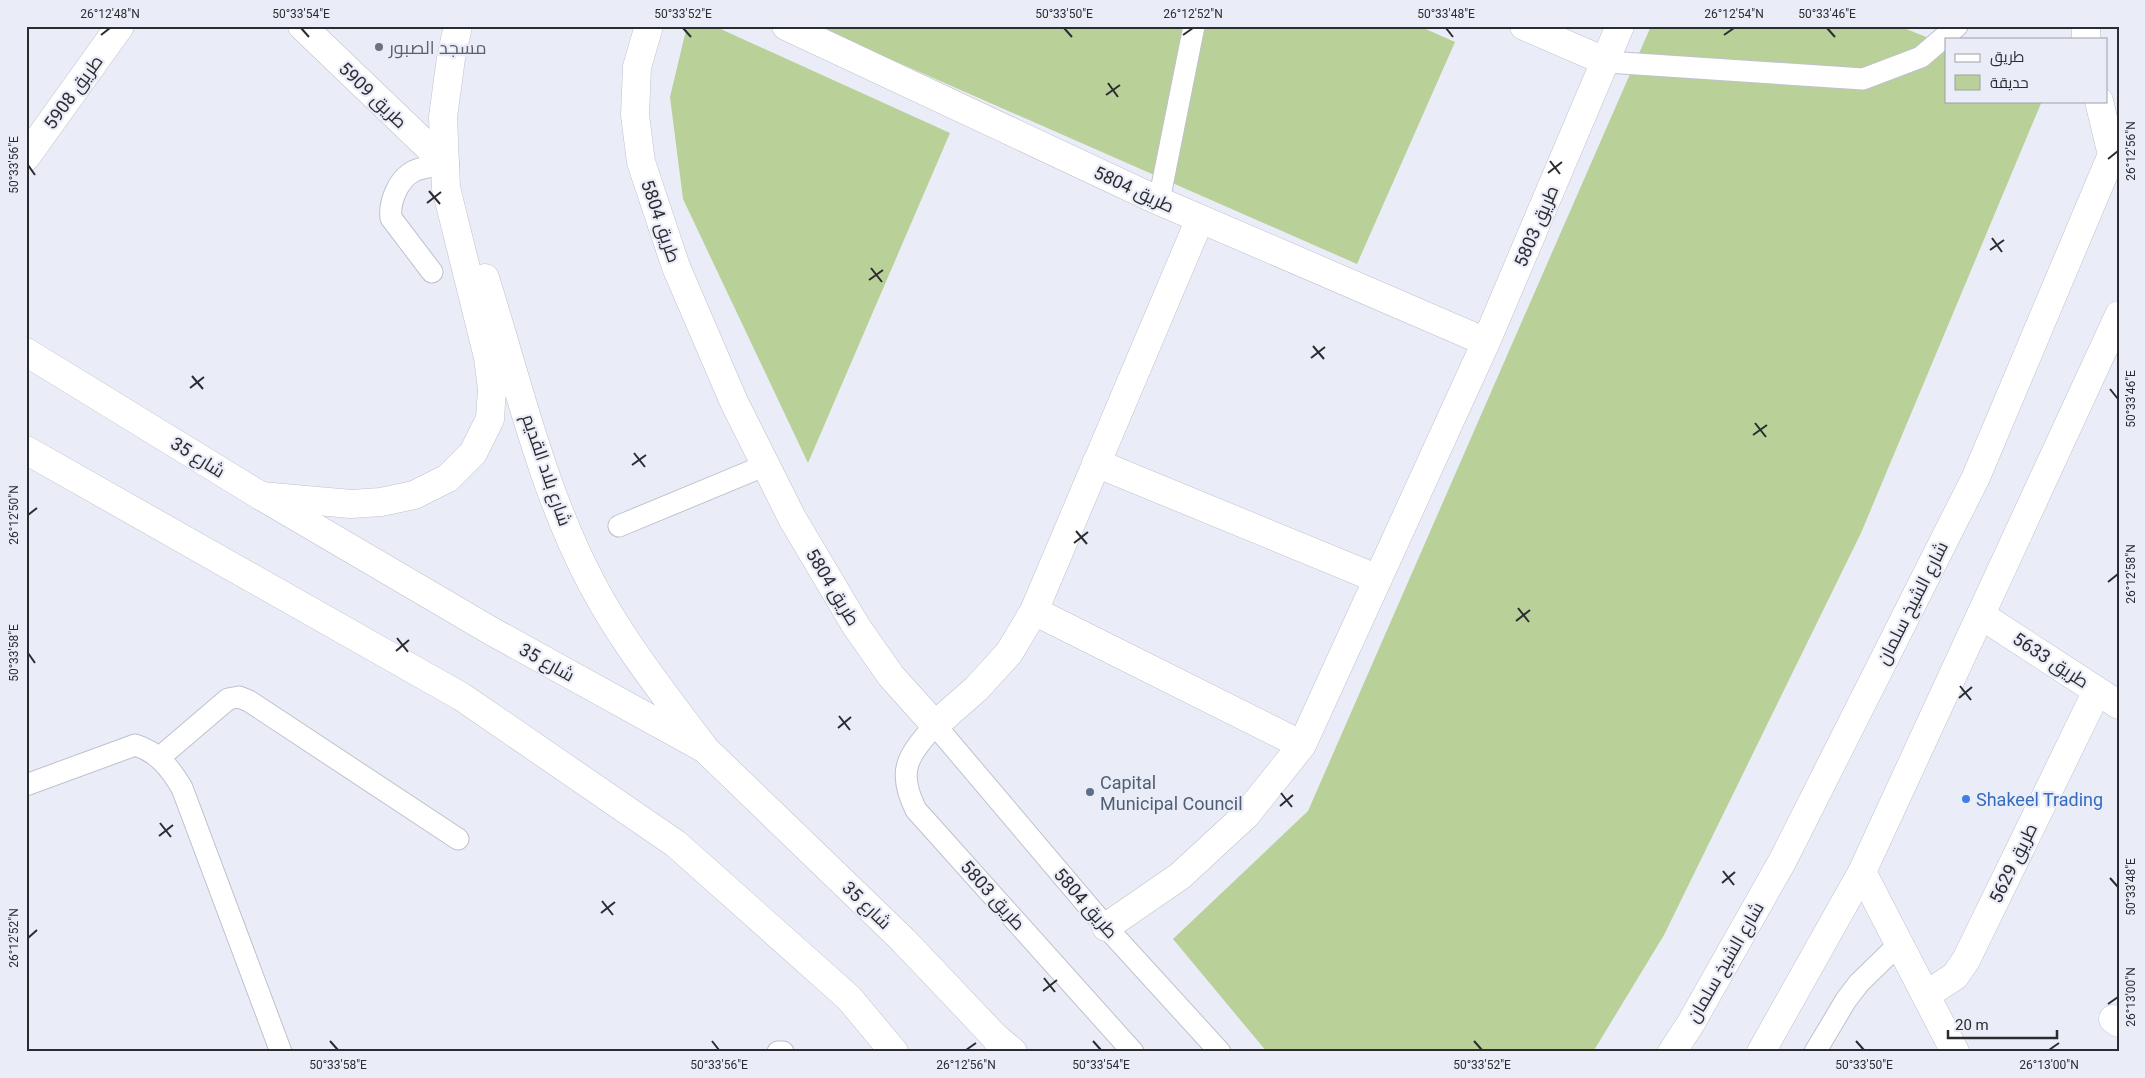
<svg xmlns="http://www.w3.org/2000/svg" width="2145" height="1078" viewBox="0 0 2145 1078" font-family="Roboto,Cairo,sans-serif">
  <rect width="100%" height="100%" fill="#eaedf7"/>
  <path fill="#b9d098" d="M687,26H714L950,133L808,463L683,199L670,97Z
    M815,26H1419L1455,42L1357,264Z
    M1651,26H1899L1946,45V101H2042L1861,533L1664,935L1593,1052H1267L1173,939L1308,811Z"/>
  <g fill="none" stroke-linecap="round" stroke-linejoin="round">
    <defs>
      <path id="service" d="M1607,62L1863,79L1921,57L1957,26
        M1159,201L1194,26
        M432,272L391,218C389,202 398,179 414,171C423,167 435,166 445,163
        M619,526L766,465
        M159,758L228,699L239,697L249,701L458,839
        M26,785L135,745C158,752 170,768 182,788L281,1052
        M778,1052H783
        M1133,1052L916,810C896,770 908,756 935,725L1106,927L1220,1052
        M1815,1052L1846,1000L1859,983L1900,943"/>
      <path id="minor" d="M302,26L445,163
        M649,26L637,67L635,115L641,162L676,267L734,402L792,518L856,626L891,676L935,725L976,689L1009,653L1034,611L1200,219
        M786,26L1159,201L1486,342
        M1524,26L1607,62
        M26,157L120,26
        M1096,463L1378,579
        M1034,611L1302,745
        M1982,616L2119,705
        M1862,872L1955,1052
        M1106,927L1180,876L1246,815L1302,745L1486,342L1620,26
        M1926,995L1955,976L1966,960L2097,691
        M2113,1019L2119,1023"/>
      <path id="tertiary" d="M485,278C517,379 542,490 592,584C623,643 665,695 705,749
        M261,496L351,504L381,502L414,495L448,478L473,453L490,419L492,389L488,357L446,188L443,117L451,58L458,26"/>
      <path id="secondary" d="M26,352L261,496L493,632L705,749L903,940L995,1037L1004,1052
        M26,450L462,697L676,844L849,998L894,1052"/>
      <path id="primary" d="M2086,26V39
        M2099,101L2112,155
        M995,1037L1013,1052
        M1672,1052L1691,1023L1783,860L1976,477L2119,138
        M1761,1052L1862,872L2119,315"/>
    </defs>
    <use href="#service" stroke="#bec2cc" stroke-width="23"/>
    <use href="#minor" stroke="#bec2cc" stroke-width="29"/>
    <use href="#tertiary" stroke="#bec2cc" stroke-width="29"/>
    <use href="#secondary" stroke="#bec2cc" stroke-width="29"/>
    <use href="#primary" stroke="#bec2cc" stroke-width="29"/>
    <use href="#service" stroke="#fff" stroke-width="21"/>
    <use href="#minor" stroke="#fff" stroke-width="28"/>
    <use href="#tertiary" stroke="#fff" stroke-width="28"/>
    <use href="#secondary" stroke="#fff" stroke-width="28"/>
    <use href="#primary" stroke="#fff" stroke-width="28"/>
  </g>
  <path fill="none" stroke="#2b2c30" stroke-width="2" d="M301,28L309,37M683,28L691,37M1064,28L1072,37M1446,28L1453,37M1827,28L1835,37M101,35L110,28M1183,35L1193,28M1724,35L1734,28M1108,83L1118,97M1106,95L1120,85M2108,159L2118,151M1550,161L1560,174M28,165L35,175M1548,173L1562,162M429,191L440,204M427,203L441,192M1992,238L2002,252M1990,250L2004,240M871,268L882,282M869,280L883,270M1313,346L1324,359M1311,358L1325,347M192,376L203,389M190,388L204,377M2110,389L2118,399M1755,423L1766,437M1753,435L1767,425M634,453L645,467M632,465L646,455M28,515L37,508M1076,531L1087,544M1074,543L1088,532M2108,582L2118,574M1518,608L1529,622M1516,621L1530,610M397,638L408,652M396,651L409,640M28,653L35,663M1960,686L1971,700M1959,698L1972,687M839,716L850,730M838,728L851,717M1281,793L1292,807M1280,806L1293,795M160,823L171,837M159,836L173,825M1723,871L1734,885M2110,878L2118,887M1722,883L1735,872M602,901L613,915M601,913L615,902M28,938L37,930M1044,978L1055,992M1043,991L1057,980M2108,1004L2118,997M330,1041L338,1050M712,1041L719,1050M1093,1041L1101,1050M1474,1041L1482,1050M1856,1041L1864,1050M966,1050L976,1043M2049,1050L2059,1043"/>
  <circle fill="#6b7280" stroke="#eaedf7" stroke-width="2" cx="379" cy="47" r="5"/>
  <circle fill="#5c6f8a" stroke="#eaedf7" stroke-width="2" cx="1090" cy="792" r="5"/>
  <circle fill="#3f7fe0" stroke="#eaedf7" stroke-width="2" cx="1966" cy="799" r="5"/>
  <g text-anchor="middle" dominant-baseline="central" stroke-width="4.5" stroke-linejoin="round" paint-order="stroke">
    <g font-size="18" fill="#5b616d" stroke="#eaedf7" text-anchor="start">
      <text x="389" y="47">مسجد الصبور</text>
    </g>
    <g font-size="18" fill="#2b2c30" stroke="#eaedf7">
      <text transform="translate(73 92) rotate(-54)">طريق 5908</text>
      <text transform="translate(373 95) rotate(44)">طريق 5909</text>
      <text transform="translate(1134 189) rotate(25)">طريق 5804</text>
      <text transform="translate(661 221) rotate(71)">طريق 5804</text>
      <text transform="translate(1536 226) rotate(-67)">طريق 5803</text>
      <text transform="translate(198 457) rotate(32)">شارع 35</text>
      <text transform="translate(547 470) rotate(71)">شارع بلاد القديم</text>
      <text transform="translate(833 587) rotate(59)">طريق 5804</text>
      <text transform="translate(1912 603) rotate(-63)">شارع الشيخ سلمان</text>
      <text transform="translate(2051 660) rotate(33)">طريق 5633</text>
      <text transform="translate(547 662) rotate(29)">شارع 35</text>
      <text transform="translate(2013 863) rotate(-64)">طريق 5629</text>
      <text transform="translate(993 895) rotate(48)">طريق 5803</text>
      <text transform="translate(1086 903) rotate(49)">طريق 5804</text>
      <text transform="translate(867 905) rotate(44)">شارع 35</text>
      <text transform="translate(1725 962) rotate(-60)">شارع الشيخ سلمان</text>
    </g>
    <g font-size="18" fill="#4e5e75" stroke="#eaedf7" text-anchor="start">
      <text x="1100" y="782">Capital<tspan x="1100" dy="21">Municipal Council</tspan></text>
    </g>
    <g font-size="18" fill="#366cbe" stroke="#eaedf7" text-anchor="start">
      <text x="1976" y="799">Shakeel Trading</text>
    </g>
  </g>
  <rect width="2145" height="1078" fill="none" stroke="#eaedf7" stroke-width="55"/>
  <rect x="1945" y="38" width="162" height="65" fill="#eaedf7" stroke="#9ea0a7"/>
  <rect x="1955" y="54" width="25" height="8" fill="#ffffff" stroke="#9ea0a7"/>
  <text x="1990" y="62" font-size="15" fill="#2b2c30">طريق</text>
  <rect x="1955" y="75" width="25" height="15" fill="#b9d098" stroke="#9ea0a7"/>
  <text x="1990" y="88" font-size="15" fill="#2b2c30">حديقة</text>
  <path d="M1948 1030v8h109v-8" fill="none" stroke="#2b2c30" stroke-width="2.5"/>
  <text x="1955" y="1030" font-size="15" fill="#2b2c30" stroke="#eaedf7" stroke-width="4" paint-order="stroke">20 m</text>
  <rect x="28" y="28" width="2090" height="1022" fill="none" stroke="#2b2c30" stroke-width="2"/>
  <g font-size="12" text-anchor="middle" fill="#2b2c30">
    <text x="110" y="18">26°12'48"N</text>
    <text x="301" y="18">50°33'54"E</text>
    <text x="683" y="18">50°33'52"E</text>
    <text x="1064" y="18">50°33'50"E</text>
    <text x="1193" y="18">26°12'52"N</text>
    <text x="1446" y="18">50°33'48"E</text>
    <text x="1734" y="18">26°12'54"N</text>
    <text x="1827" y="18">50°33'46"E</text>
    <text transform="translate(2131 151) rotate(-90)" y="4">26°12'56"N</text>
    <text transform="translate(14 165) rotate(-90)" y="4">50°33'56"E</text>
    <text transform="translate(2131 399) rotate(-90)" y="4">50°33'46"E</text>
    <text transform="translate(14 515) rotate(-90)" y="4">26°12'50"N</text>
    <text transform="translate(2131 574) rotate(-90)" y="4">26°12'58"N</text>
    <text transform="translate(14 653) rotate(-90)" y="4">50°33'58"E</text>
    <text transform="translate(2131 887) rotate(-90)" y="4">50°33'48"E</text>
    <text transform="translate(14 938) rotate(-90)" y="4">26°12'52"N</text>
    <text transform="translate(2131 997) rotate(-90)" y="4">26°13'00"N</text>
    <text x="338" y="1069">50°33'58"E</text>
    <text x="719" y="1069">50°33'56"E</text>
    <text x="966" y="1069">26°12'56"N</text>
    <text x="1101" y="1069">50°33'54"E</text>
    <text x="1482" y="1069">50°33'52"E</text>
    <text x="1864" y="1069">50°33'50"E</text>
    <text x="2049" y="1069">26°13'00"N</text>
  </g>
</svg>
